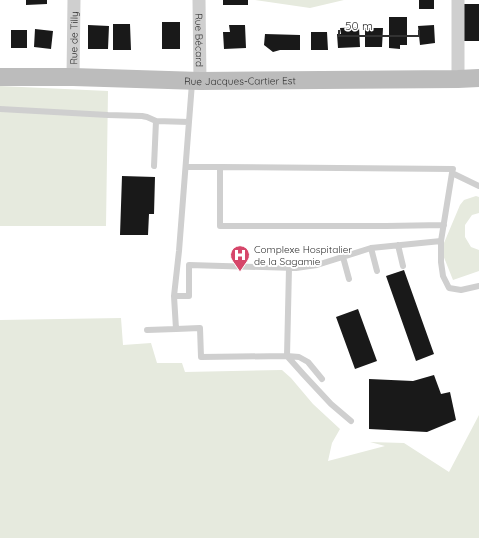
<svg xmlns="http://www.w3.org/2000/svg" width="479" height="538" viewBox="0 0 479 538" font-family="Quicksand,sans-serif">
  <rect width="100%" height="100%" fill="#fff"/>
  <path fill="#e6eade" d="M255,0H344L310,8Z
    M0,86L108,91L106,226H0Z
    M476,196L479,197V213L472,215L465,225V237L471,247L479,250V271L453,280L441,250L460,205L464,200Z
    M121,318L123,345L151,343L157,363H182L185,372L282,370L291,378L313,404L340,429L332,443L328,461L385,446L370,442L404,443L449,472L479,415V538H0V320Z"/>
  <path fill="#191919" d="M26,0H47V4L26,5Z
    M223,0H248V5H223Z
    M419,0H434V9H419Z
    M464,4H479V41H464Z
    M389,17H407V45H400V49L389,48Z
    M162,22H180V49H162Z
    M113,24H130L131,50H113Z
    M88,25L109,26L108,49H88Z
    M229,25H245L246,48L224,49L223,32H230Z
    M434,25L435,43L420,45L418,26Z
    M359,27L360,47L338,48L337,34H341L340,28Z
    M365,28H383L382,47H365Z
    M35,29L53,31L51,49L34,47Z
    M11,30H27V48H11Z
    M311,32H327L328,50H311Z
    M265,34L300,35V50H280L273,52L264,45Z
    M122,176L155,177L154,214H149L148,235H120Z
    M404,270L434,354L416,361L386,276Z
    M358,309L377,361L355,369L336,317Z
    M434,375L441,394L450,392L456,420L427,432L369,429V379L413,381Z"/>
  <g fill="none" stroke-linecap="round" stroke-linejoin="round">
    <path stroke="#cfcfcf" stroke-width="6" d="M0,109L108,115L142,116L147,117L156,121
      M154,166L156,121L189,122
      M186,167H220
      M479,186L452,173L441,241V262L443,276L449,288L461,290L479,286
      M444,225L386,226H220V167L453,169
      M398,245L403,266
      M371,248L377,271
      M343,257L349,279
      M289,268L287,356L304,375L331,404L351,421
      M174,296L179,251L192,83
      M147,330L176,329
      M322,379L308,362L299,357L287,356L201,357L200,328L176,329L174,296H189V265L296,268L317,265L371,248L441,241"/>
    <g stroke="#cfcfcf" stroke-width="13">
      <path id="s1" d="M199,0L200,81"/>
      <path d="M458,0V79"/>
      <path id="s2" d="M73,77L74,0"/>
    </g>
    <path stroke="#bcbcbc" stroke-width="18" id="s3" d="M0,77H73L200,81L458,79L479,78"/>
  </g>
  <defs>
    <symbol id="hospital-pin" viewBox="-11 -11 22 30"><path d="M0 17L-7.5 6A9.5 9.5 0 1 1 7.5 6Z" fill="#d6466a" stroke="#fff"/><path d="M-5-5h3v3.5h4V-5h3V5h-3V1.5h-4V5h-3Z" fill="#fff"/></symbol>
  </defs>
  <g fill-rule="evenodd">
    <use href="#hospital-pin" x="229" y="244" width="22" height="30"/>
  </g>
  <g text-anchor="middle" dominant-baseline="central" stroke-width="4" stroke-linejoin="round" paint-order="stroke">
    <g font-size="10" fill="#323232" stroke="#fff">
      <text stroke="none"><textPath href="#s2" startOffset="39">Rue de Tilly</textPath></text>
      <text stroke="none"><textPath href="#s1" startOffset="40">Rue Bécard</textPath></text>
      <text stroke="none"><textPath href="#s3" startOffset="240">Rue Jacques-Cartier Est</textPath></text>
    </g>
    <g font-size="10" fill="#323232" stroke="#fff" text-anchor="start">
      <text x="254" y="249">Complexe Hospitalier<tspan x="254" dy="12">de la Sagamie</tspan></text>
    </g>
  </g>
  <path d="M339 30v6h80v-6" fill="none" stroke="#323232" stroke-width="2"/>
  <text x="345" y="30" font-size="12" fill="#323232" stroke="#ffffff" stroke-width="3" paint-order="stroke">50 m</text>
</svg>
